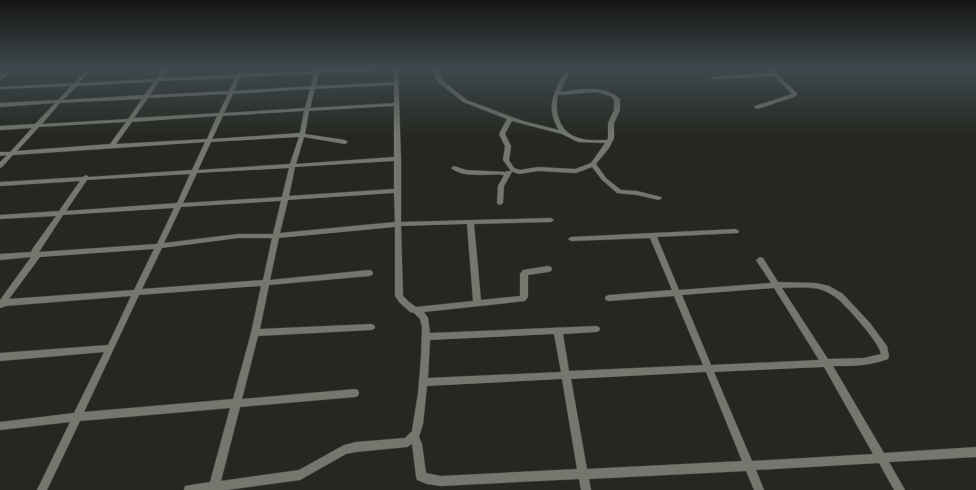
<svg xmlns="http://www.w3.org/2000/svg" width="976" height="490" font-family="Cabin,sans-serif">
<rect width="100%" height="100%" fill="#242820"/>
<g fill="none" stroke-linecap="round" stroke-linejoin="round">
<defs>
<g id="street">
<path d="M11,68H15L0,80V77Z"/>
<path d="M88,68H92L79,83L156,79L164,68H168L161,78L237,75L240,68H244L241,74L315,71L316,68H320V70L398,68L401,159V222L551,218L554,220L551,222L474,224L481,300L520,296V274L523,270L548,266L551,267L552,269L551,271L548,272L528,275V297L525,301L424,312L428,318L430,333L596,326L599,327L600,329L599,331L596,332L563,334L569,371L703,365L674,296L609,301L606,300L605,298L606,296L609,295L672,290L650,238L571,241L568,239L571,237L736,229L739,231L738,233L657,237L679,290L771,283L756,260L760,257L763,258L778,282L816,283L829,286L843,294L870,323L887,346L889,356L888,359C870,366 852,366 833,366L884,453L976,447V457L889,462L905,490H894L879,463L756,470L764,490H754L746,471L589,479L591,490H581L579,479L441,486L427,484L417,480L416,476L412,444L407,447L356,452L346,454L300,480L227,490H184L185,486L210,482L230,408L80,421L47,490H37L70,422L0,430V422L74,413L104,352L0,361V353L108,345L131,296L5,306L4,307L0,308V300L31,257L0,260V254L31,252L33,248L56,216L0,219V215L59,211L80,181L0,186V182L83,177L86,175L89,177L192,170L205,142L13,155L2,167L0,168V162L7,155L0,156V152H10L32,128L0,130V126L35,124L55,103L0,107V103L58,100L71,86L0,89V87L74,83ZM394,70V82L316,86L319,73ZM314,74L311,86L234,91L240,77ZM235,78L229,91L150,95L159,81ZM154,82L144,95L63,100L77,86ZM394,85V103L310,108L315,89ZM310,89L305,108L224,113L233,94ZM228,94L219,113L134,118L148,98ZM142,99L128,119L42,124L60,103ZM394,106V157L296,164L304,137L345,144L348,142L345,140L305,134L309,111ZM304,111L300,133L212,139L223,116ZM217,116L207,139L116,144L132,122ZM126,122L110,144L17,151L39,127ZM299,137L290,164L198,170L211,142ZM394,161V189L289,196L295,167ZM289,168L282,197L183,203L197,173ZM190,174L177,203L66,211L87,180ZM394,193L395,222L280,233L288,200ZM281,201L273,234H238L164,243L181,207ZM174,208L157,244L39,252L63,215ZM467,224L473,301L416,307L408,301L403,296L401,226ZM395,227V296L399,302L410,312L414,313L420,319L422,327L421,357L418,393L413,424L412,431L405,438L356,442L344,445L299,470L221,481L240,407L355,397L358,396L359,393L358,390L355,389L242,399L258,336L371,330L374,329L375,327L374,325L371,324L260,329L269,285L369,276L372,275L373,273L372,271L369,270L270,280L279,238ZM238,238H272L263,280L142,289L162,248ZM154,249L134,290L9,299L40,257ZM261,286L251,333L233,399L84,412L139,295ZM774,288L819,360L711,365L682,295ZM782,288C794,288 814,286 825,291C829,293 834,296 838,299C848,308 879,342 881,354L864,358L828,359ZM554,334L561,372L428,378L430,340ZM824,367L873,454L752,461L714,372ZM706,372L742,461L587,469L571,379ZM562,379L577,469L441,476L426,473L422,444L419,437L423,424L427,386Z"/>
<path d="M431,68H435L442,80L467,100L523,121L559,130C544,106 555,90 567,68H571L560,92C579,90 604,84 620,99V110L614,123V138L609,148L596,164L606,178L621,190L637,191L661,197L662,198L659,200L637,195L617,193L602,180L592,167L576,173L538,171L519,174L511,171L512,172L504,186L503,203L500,205L498,204L497,203L498,186L504,175C487,173 465,179 451,168L454,166L466,170L506,172L507,171H511L503,160L505,146L499,134L507,119L463,102L438,82ZM597,92L610,96L614,100V110L608,123V138L607,140C598,140 587,141 579,138C560,133 554,113 558,95ZM512,121L562,134L578,142L605,143L591,163L575,169L538,167L520,170L514,168L509,160L511,146L505,134Z"/>
<path d="M767,68H771L797,93V95L794,97L757,109L754,107L755,106L792,94L774,76L713,79L711,78L713,77L771,73Z"/>
</g>
</defs>
<use href="#street" stroke="#42453e" stroke-width="1"/>
<use href="#street" fill="#73776d" fill-rule="evenodd"/>
</g>
<linearGradient id="sky" x2="0" y2="1"><stop stop-color="#141612"/><stop offset="0.5" stop-color="#3f484e"/><stop offset="1" stop-color="#3f484e" stop-opacity="0"/></linearGradient>
<rect width="976" height="136" fill="url(#sky)"/>
</svg>
